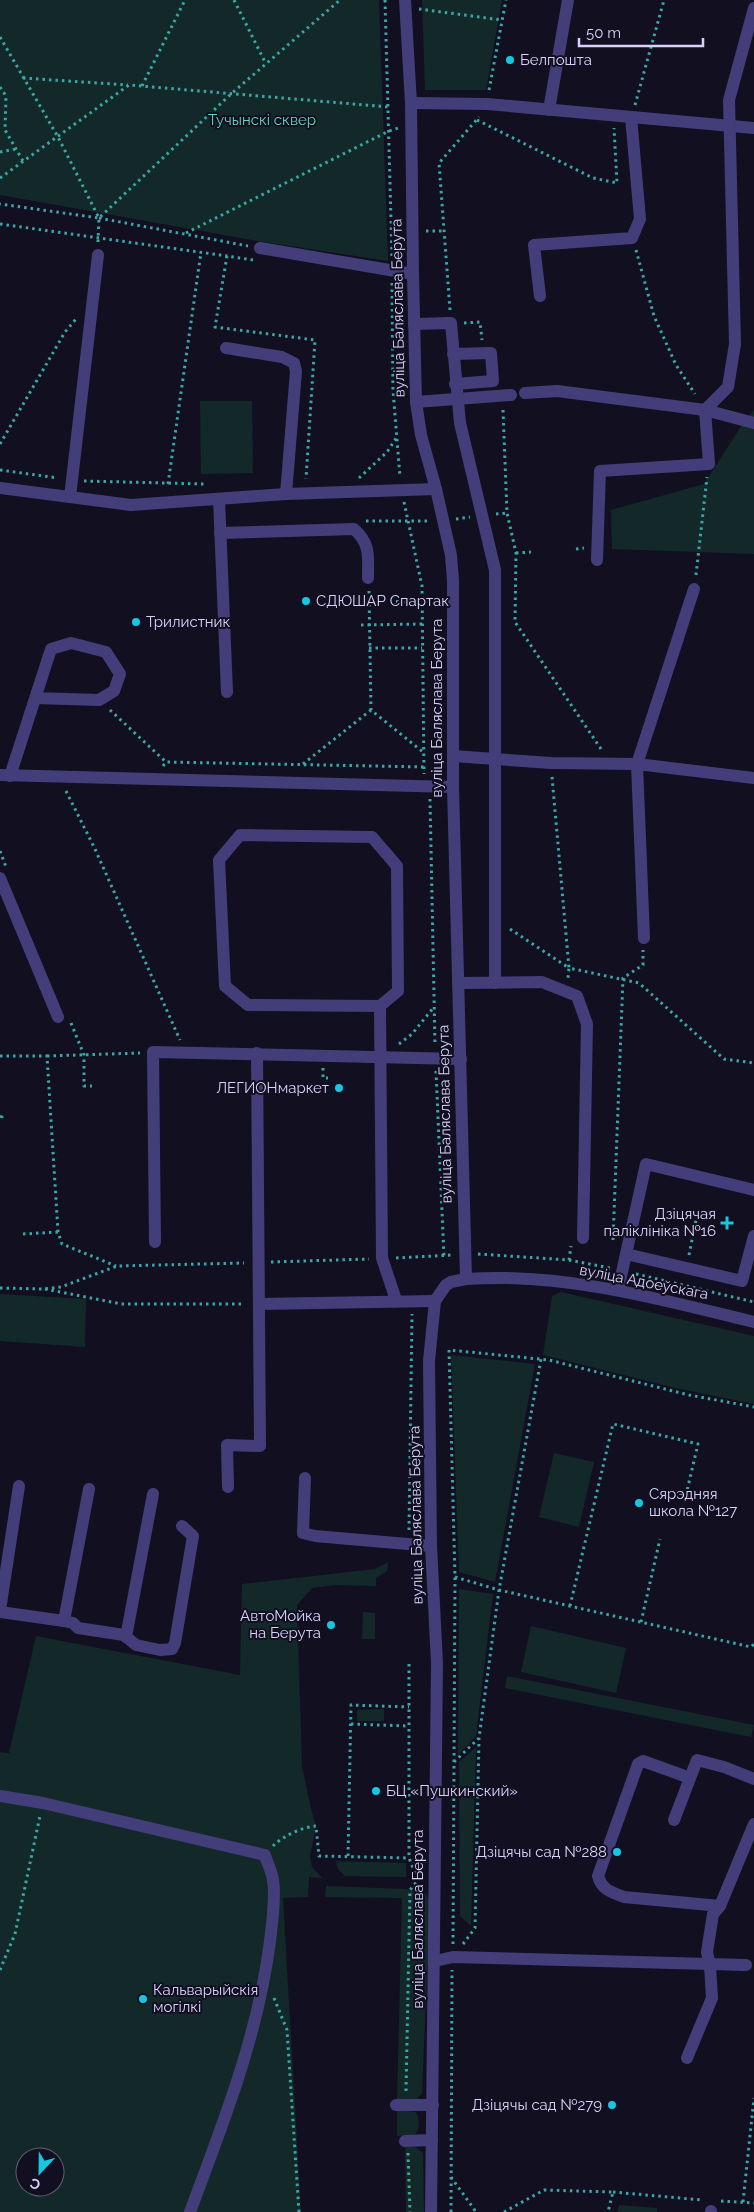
<svg xmlns="http://www.w3.org/2000/svg" width="754" height="2212" font-family="Raleway,sans-serif">
<rect width="100%" height="100%" fill="#120f20"/>
<g fill="#132929" fill-rule="evenodd">
<path d="M0,0H379L388,261L258,241L0,195Z"/>
<path d="M422,0H502L486,90H425Z"/>
<path d="M200,401H252L253,473L201,474Z"/>
<path d="M754,410V554L612,549L611,510L704,484L740,428Z"/>
<path d="M561,1292L754,1336V1404L675,1388L543,1355L552,1296Z"/>
<path d="M0,1294L86,1299L85,1347L0,1341Z"/>
<path d="M451,1355L535,1364L495,1582L459,1572Z"/>
<path d="M554,1453L594,1462L579,1527L539,1517Z"/>
<path d="M388,1562L387,1571L376,1578V1586L335,1585L312,1588L297,1605L302,1766L311,1809L316,1826L310,1856L312,1867L322,1878L309,1877L308,1897L283,1898L301,2212H0V1752L9,1753L36,1636L240,1675L242,1584L375,1569ZM25,2157H55V2187H25Z"/>
<path d="M459,1589L493,1594L476,1736L458,1755Z"/>
<path d="M363,1612L375,1613V1639H362Z"/>
<path d="M531,1626L626,1648L616,1693L521,1672Z"/>
<path d="M507,1676L754,1725L751,1737L505,1688Z"/>
<path d="M384,1709V1721H357V1710Z"/>
<path d="M476,1747L471,1926L460,1916L459,1762Z"/>
<path d="M336,1861L406,1863V1877L345,1876L338,1869Z"/>
<path d="M326,1886L405,1889L425,1893L430,1901L422,2093L417,2099L397,2100L402,1898L325,1897Z"/>
<path d="M397,2110L415,2112L418,2115L419,2127L415,2135L397,2136Z"/>
<path d="M405,2147H415L423,2153L424,2212H406Z"/>
<path d="M619,2205L657,2208V2212H618Z"/>
</g>
<g fill="none" stroke-linecap="round" stroke-linejoin="round">
<g stroke="#39a7a5" stroke-width="3" stroke-dasharray="2.5 4" stroke-linecap="butt">
<path d="M234,0L266,64"/>
<path d="M385,0L392,257"/>
<path d="M419,9L502,20"/>
<path d="M0,37L58,137L99,218L0,204"/>
<path d="M23,78L128,85"/>
<path d="M142,86L185,0"/>
<path d="M0,87L6,96L5,130L23,161"/>
<path d="M489,90L506,0"/>
<path d="M635,105L664,0"/>
<path d="M477,120L593,178L617,183L614,128"/>
<path d="M0,152L16,149"/>
<path d="M0,178L129,85L389,107"/>
<path d="M99,218L248,246"/>
<path d="M0,224L227,256"/>
<path d="M426,231H443"/>
<path d="M186,233L389,131L398,128"/>
<path d="M98,242L99,218L231,94L340,0"/>
<path d="M636,250L654,316L676,365L695,394"/>
<path d="M253,260L227,256L215,327L315,340L306,479"/>
<path d="M392,283L393,390L400,477"/>
<path d="M450,310L439,163L479,117"/>
<path d="M464,323L480,322L482,340"/>
<path d="M503,410L507,513L516,553L515,622L601,749"/>
<path d="M0,444L65,332L76,319"/>
<path d="M0,470L58,478"/>
<path d="M359,478L387,452L397,437"/>
<path d="M84,481L205,484"/>
<path d="M168,484L201,252"/>
<path d="M404,502L422,586L424,774"/>
<path d="M496,514L507,513"/>
<path d="M456,519L470,517"/>
<path d="M366,521H430"/>
<path d="M576,549L584,548"/>
<path d="M516,553L531,552"/>
<path d="M696,575L707,477"/>
<path d="M369,591L371,710L423,752"/>
<path d="M370,601L422,602"/>
<path d="M361,625L422,624"/>
<path d="M369,648H422"/>
<path d="M110,710L166,762"/>
<path d="M303,764L371,710"/>
<path d="M163,766L166,762L424,767"/>
<path d="M552,777L569,968L639,983L724,1059L754,1063"/>
<path d="M66,791L95,849L180,1040"/>
<path d="M430,799L435,1045"/>
<path d="M0,851L6,867"/>
<path d="M510,929L569,968L568,978"/>
<path d="M71,1023L84,1055V1086H92"/>
<path d="M399,1044L412,1034L434,1007"/>
<path d="M0,1056H47L58,1232L62,1244L116,1266"/>
<path d="M47,1056L140,1053"/>
<path d="M323,1068V1078H328"/>
<path d="M436,1071L444,1257"/>
<path d="M0,1116L2,1117L0,1118"/>
<path d="M23,1234L58,1232"/>
<path d="M613,1240L623,978L643,965V950"/>
<path d="M478,1254L569,1260L571,1246"/>
<path d="M689,1255L696,1220"/>
<path d="M396,1258L452,1255"/>
<path d="M569,1260L610,1268"/>
<path d="M271,1262L369,1259"/>
<path d="M636,1274L754,1302"/>
<path d="M0,1288L42,1289L61,1287L117,1266L244,1263"/>
<path d="M45,1289L121,1304H245"/>
<path d="M409,1530L412,1314"/>
<path d="M455,1577L499,1590L751,1647L754,1644"/>
<path d="M570,1606L613,1424L698,1444L682,1512"/>
<path d="M641,1622L660,1539"/>
<path d="M351,1724L409,1726"/>
<path d="M454,1762L479,1738L499,1590L541,1359"/>
<path d="M273,1846C283,1836 302,1827 316,1826L319,1856L409,1858"/>
<path d="M348,1856L351,1705L409,1707"/>
<path d="M453,1944L455,1577L449,1350L549,1360L689,1395L754,1407"/>
<path d="M463,1944L475,1928L479,1739"/>
<path d="M0,1970L15,1934L40,1816"/>
<path d="M274,1998L287,2030L299,2212"/>
<path d="M406,2091L410,1890L418,1880L409,1858V1662"/>
<path d="M408,2153L410,2212"/>
<path d="M451,2177L476,2212"/>
<path d="M613,2192L702,2200"/>
<path d="M721,2201L754,2203"/>
<path d="M743,2202L754,2098"/>
<path d="M451,2212L452,1970"/>
<path d="M504,2212L544,2190L613,2192L608,2212"/>
</g>
<g stroke="#433e7a" stroke-width="12">
<path d="M405,0L411,103L413,274L416,402L421,435L436,489L451,555L453,581V787L466,1279L451,1282L446,1285L435,1301L429,1361L431,1546L437,1663L431,2212"/>
<path d="M411,103L487,104L754,128"/>
<path d="M549,110L568,0"/>
<path d="M260,248L413,274"/>
<path d="M540,296L534,245L632,238L640,219L631,117"/>
<path d="M414,324L451,323L460,423L495,570V983"/>
<path d="M226,348L282,357L294,363L296,371L286,494"/>
<path d="M453,354L491,353L493,381L455,384"/>
<path d="M525,393L557,391L705,410L754,423"/>
<path d="M416,402L511,395"/>
<path d="M0,488L131,505L286,494L436,489"/>
<path d="M70,497L98,255"/>
<path d="M219,499L227,692"/>
<path d="M220,533L354,529C371,544 368,557 368,578"/>
<path d="M597,560L600,471L709,464L705,410L728,387L735,344L729,100L754,8"/>
<path d="M453,756L551,763L637,764L754,778"/>
<path d="M0,775L453,787"/>
<path d="M10,776L51,649L71,643L106,652L120,674L114,691L99,700L35,698"/>
<path d="M0,878L58,1017"/>
<path d="M644,938L637,764L694,589"/>
<path d="M458,983L542,982L577,996L587,1024L583,1238"/>
<path d="M380,1006L248,1005L225,986L219,860L240,835L372,837L397,866L398,991L380,1006L382,1258L396,1300"/>
<path d="M754,1190L646,1164L626,1254L742,1281L754,1236"/>
<path d="M155,1242L153,1052L461,1059"/>
<path d="M466,1279C563,1272 660,1299 754,1322"/>
<path d="M618,1290L626,1254"/>
<path d="M259,1304L435,1301"/>
<path d="M305,1478L303,1533L315,1536L431,1546"/>
<path d="M228,1487L227,1445L260,1446L257,1053"/>
<path d="M0,1610L19,1486"/>
<path d="M0,1612L64,1621L73,1623L78,1628L124,1635L136,1645L160,1650L172,1649L175,1643L193,1536L182,1526"/>
<path d="M64,1621L89,1489"/>
<path d="M126,1637L153,1494"/>
<path d="M690,1778L643,1761L638,1764L598,1876C602,1890 611,1892 624,1897L720,1906"/>
<path d="M0,1796L43,1803L265,1855C267,1863 272,1872 273,1880C276,1897 272,1924 270,1941C258,2036 223,2123 190,2212"/>
<path d="M674,1820L697,1760L724,1767L754,1779"/>
<path d="M435,1961L453,1957L746,1965"/>
<path d="M687,2058L712,1998L710,1966L707,1952L713,1914L720,1906L754,1824"/>
<path d="M396,2105H433"/>
<path d="M405,2141L432,2140"/>
<path d="M711,2212V2211"/>
</g>
</g>
<g fill="#16c7e3" stroke="#120f20" stroke-width="2">
<circle cx="510" cy="60" r="5"/>
<circle cx="306" cy="601" r="5"/>
<circle cx="136" cy="622" r="5"/>
<circle cx="339" cy="1088" r="5"/>
<path d="M724.5 1215.5h5v5h5v5h-5v5h-5v-5h-5v-5h5z"/>
<circle cx="639" cy="1503" r="5"/>
<circle cx="331" cy="1625" r="5"/>
<circle cx="376" cy="1791" r="5"/>
<circle cx="617" cy="1852" r="5"/>
<circle cx="143" cy="1999" r="5"/>
<circle cx="612" cy="2105" r="5"/>
</g>
<g text-anchor="middle" dominant-baseline="central" stroke-width="4" stroke-linejoin="round" paint-order="stroke">
<g font-size="15" fill="#d8d2fb" stroke="#120f20" text-anchor="start">
<text x="520" y="60">Белпошта</text>
<text x="316" y="601">СДЮШАР Спартак</text>
<text x="146" y="622">Трилистник</text>
<text x="329" y="1088" text-anchor="end">ЛЕГИОНмаркет</text>
<text x="716" y="1214" text-anchor="end">Дзіцячая<tspan x="716" dy="17">паліклініка №16</tspan></text>
<text x="649" y="1494">Сярэдняя<tspan x="649" dy="17">школа №127</tspan></text>
<text x="321" y="1616" text-anchor="end">АвтоМойка<tspan x="321" dy="17">на Берута</tspan></text>
<text x="386" y="1791">БЦ «Пушкинский»</text>
<text x="607" y="1852" text-anchor="end">Дзіцячы сад №288</text>
<text x="153" y="1990">Кальварыйскія<tspan x="153" dy="17">могілкі</tspan></text>
<text x="602" y="2105" text-anchor="end">Дзіцячы сад №279</text>
</g>
<g font-size="15" fill="#65d3bc" stroke="#120f20">
<text x="262" y="120">Тучынскі сквер</text>
</g>
<g font-size="15" fill="#d8d2fb" stroke="#120f20">
<text transform="translate(398 308) rotate(-91)">вуліца Баляслава Берута</text>
<text transform="translate(437 708) rotate(-90)">вуліца Баляслава Берута</text>
<text transform="translate(445 1114) rotate(-91)">вуліца Баляслава Берута</text>
<text transform="translate(644 1282) rotate(11)">вуліца Адоеўскага</text>
<text transform="translate(416 1515) rotate(-91)">вуліца Баляслава Берута</text>
<text transform="translate(418 1919) rotate(-90)">вуліца Баляслава Берута</text>
</g>
</g>
<g transform="translate(40 2172) rotate(202)"><circle r="24" fill="#120f20" stroke="#615d78"/>
<path d="M0-4L9 19L0 12L-9 19Z" fill="#16c7e3"/>
<text y="-8" font-size="14" font-weight="bold" text-anchor="middle" fill="#d8d2fb">С</text>
</g>
<path d="M579 38v8h124v-8" fill="none" stroke="#d8d2fb" stroke-width="2.5"/>
<text x="586" y="38" font-size="15" fill="#d8d2fb" stroke="#120f20" stroke-width="4" paint-order="stroke">50 m</text>
</svg>
